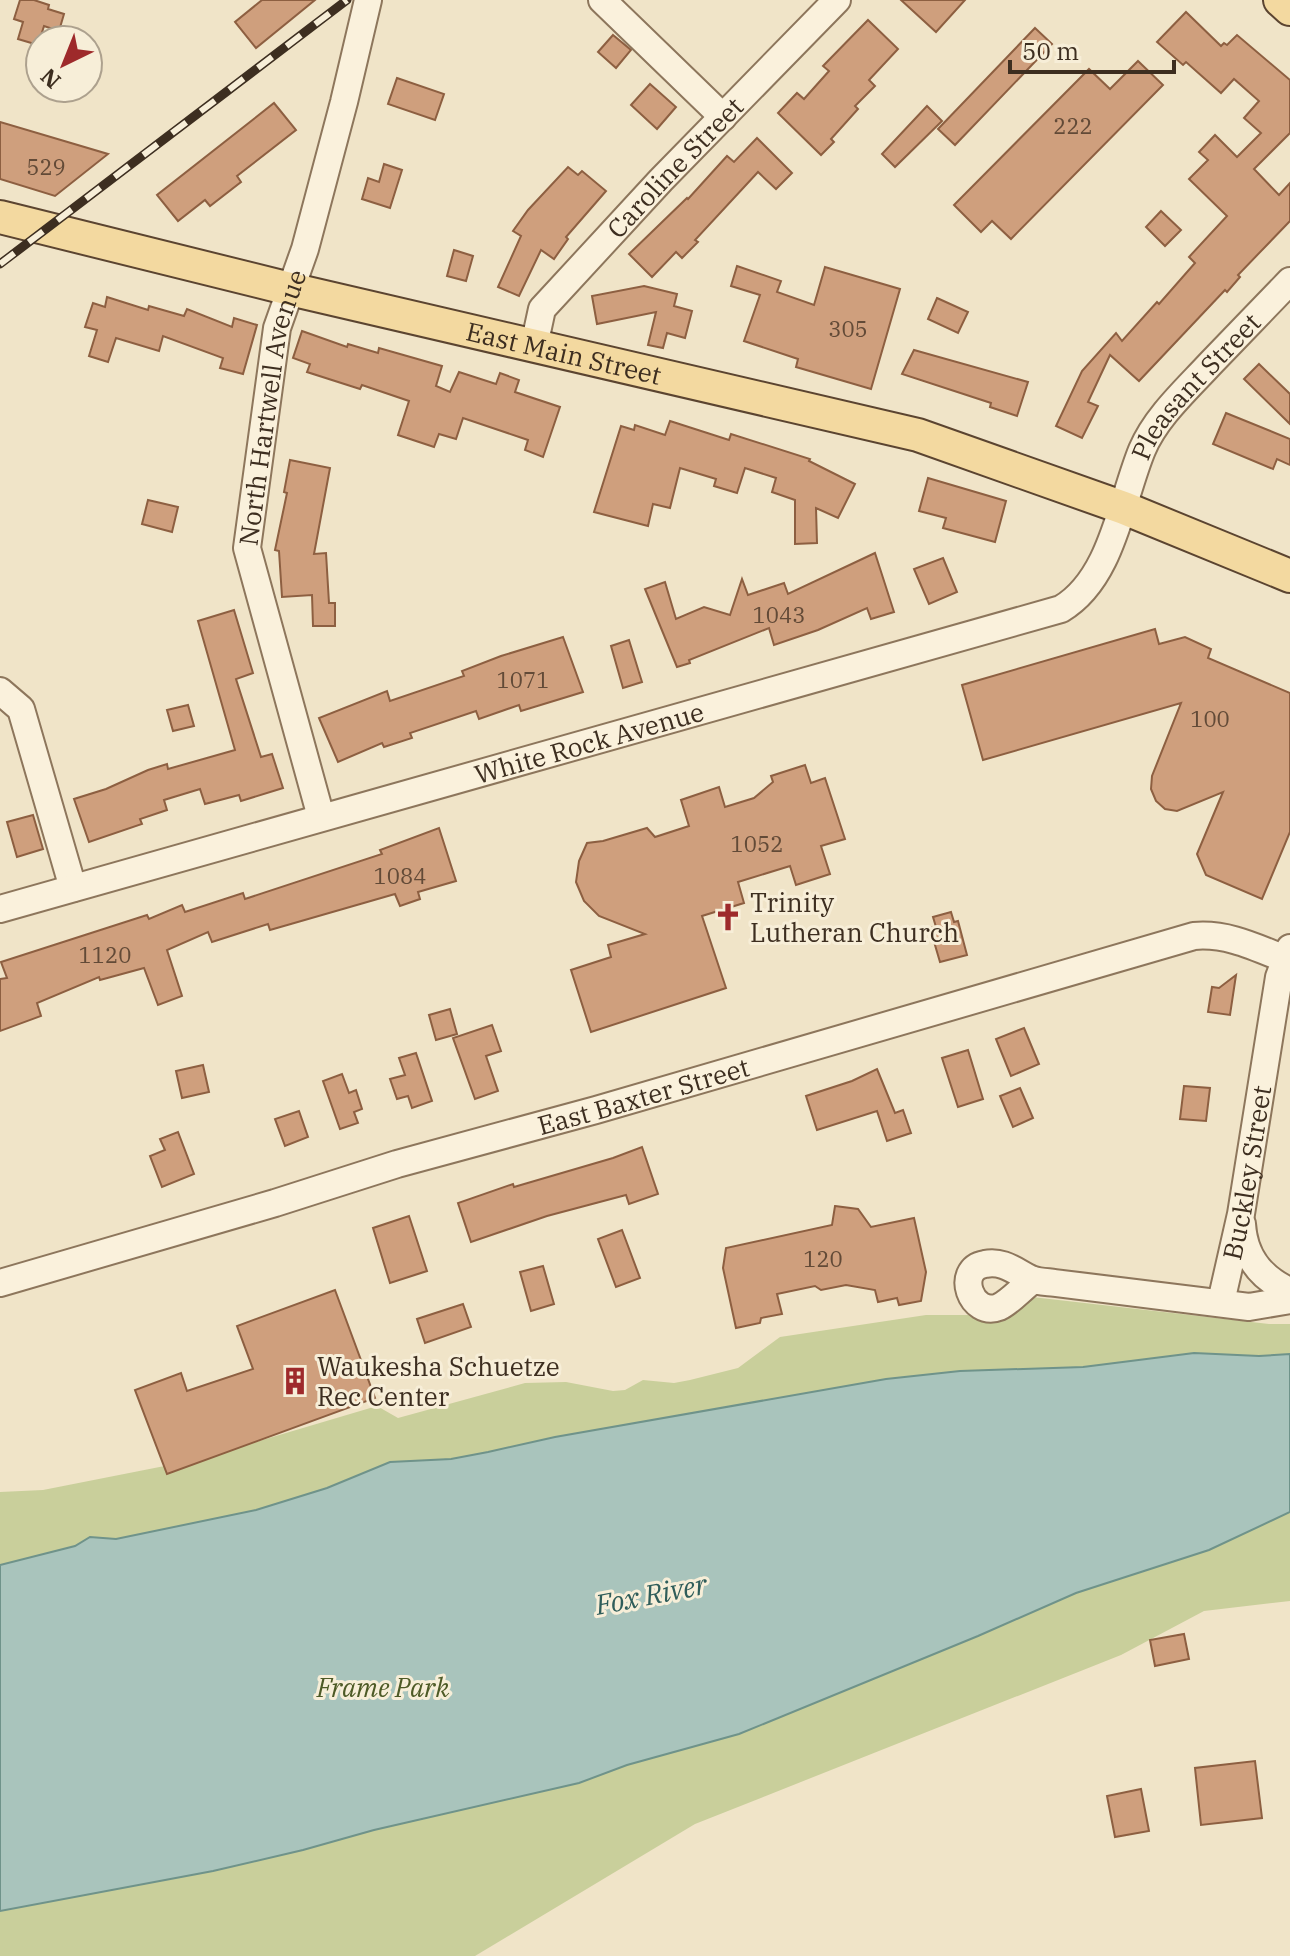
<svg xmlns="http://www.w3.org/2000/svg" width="1290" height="1956" font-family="'IBM Plex Serif',serif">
<rect width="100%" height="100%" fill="#f0e4c8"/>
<path fill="#c9cf9b" d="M1032,1297L1269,1324H1290V1601L1204,1611L1121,1655L695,1824L475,1956H0V1492L43,1490L195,1460L377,1406L398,1418L525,1383L566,1382L613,1391L625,1390L643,1380L674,1383L690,1380L738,1368L780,1337L926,1315H970L987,1320Z"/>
<path fill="#a9c4bc" stroke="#6f938a" stroke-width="2" d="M1194,1353L1259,1356L1290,1354V1512L1209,1550L1076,1593L978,1636L739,1734L627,1765L579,1783L374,1830L303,1850L213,1871L0,1911V1565L75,1546L90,1537L116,1539L256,1510L327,1488L390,1462L451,1459L488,1452L555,1437L886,1379L960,1371L1083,1367Z"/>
<g fill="#cf9f7d" stroke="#8d5f41" stroke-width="2">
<path d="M20,0H34L49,5L48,9L64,14L59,31L44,26L38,45L18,39L23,22L14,19Z"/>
<path d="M262,0H315L256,48L235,22Z"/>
<path d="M901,0H965L936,32Z"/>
<path d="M1186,12L1221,46L1224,43L1227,45L1237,35L1290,80V133L1254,169L1279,195L1290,183V221L1238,275L1240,277L1227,292L1225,290L1139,381L1110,355L1088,402L1098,406L1082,438L1056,426L1082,371L1116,333L1122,341L1157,302L1159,304L1195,263L1189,257L1227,216L1189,179L1208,160L1199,152L1215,135L1237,157L1261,133L1244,118L1259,101L1234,79L1221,93L1186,62L1183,65L1157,42Z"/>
<path d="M868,20L898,49L869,80L875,86L855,106L858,109L831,139L834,142L821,155L778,113L797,93L804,99L829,71L823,66Z"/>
<path d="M1035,28L1052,44L955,145L938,129Z"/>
<path d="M613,35L631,50L616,68L598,52Z"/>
<path d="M1138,61L1163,85L1011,239L992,221L981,232L954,205L1089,69L1110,89Z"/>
<path d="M397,78L444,94L435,120L388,104Z"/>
<path d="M650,84L676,107L657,129L631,105Z"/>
<path d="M274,103L296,130L237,176L241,182L210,206L205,200L178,221L157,195Z"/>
<path d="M927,106L942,121L895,167L882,154Z"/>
<path d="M0,122L108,154L55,196L0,179Z"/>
<path d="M757,138L792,173L776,189L758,172L695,240L698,242L682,258L676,252L652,277L629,254L687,198L688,199L727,156L734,162Z"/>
<path d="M384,164L402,170L390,208L362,199L368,178L379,182Z"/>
<path d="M568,167L578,175L582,171L606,191L566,237L568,239L554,259L541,250L519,296L498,287L521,236L513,231L528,210Z"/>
<path d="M1161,211L1181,230L1165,246L1146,227Z"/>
<path d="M454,250L473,256L466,281L447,276Z"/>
<path d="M737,266L781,281L777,292L814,305L825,267L900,289L871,389L796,367L798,359L744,341L760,295L731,286Z"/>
<path d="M644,286L677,294L674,306L692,311L685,338L667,333L663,348L648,345L656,312L597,324L592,296Z"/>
<path d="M107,297L148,310L149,306L184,316L187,309L232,327L234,318L257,325L243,374L220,368L223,358L163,336L159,351L116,338L108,362L89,356L97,330L85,327L93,303L105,307Z"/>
<path d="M937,298L968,312L958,333L928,319Z"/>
<path d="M302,331L347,347L348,344L378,353L379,348L442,366L436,386L450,392L459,372L496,384L500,373L519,380L515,392L560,407L543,457L525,450L528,440L463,418L456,439L439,434L434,447L398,435L409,401L362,385L360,389L307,372L310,364L293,358Z"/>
<path d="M914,350L1028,382L1017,416L990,407L991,403L902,374Z"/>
<path d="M1259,364L1290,394V424L1244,379Z"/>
<path d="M1226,413L1290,439V465L1277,459L1273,469L1213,444Z"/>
<path d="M670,421L729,440L731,434L810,459L809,461L855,484L838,518L816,508L817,543L795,544V500L772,492L776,478L745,468L737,493L714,486L716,479L680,468L670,508L653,504L648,526L594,512L621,426L634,430L635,425L665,435Z"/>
<path d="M290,460L330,468L314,554L326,553L329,603H335V626H313L312,595L282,597L279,551L275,550L287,493L284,492Z"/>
<path d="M928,478L1006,501L995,542L943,528L946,518L919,511Z"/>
<path d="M148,500L178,507L172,532L142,524Z"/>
<path d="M875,553L894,612L871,619L867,608L818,630L774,645L769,628L689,660L690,663L677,667L645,589L665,582L676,619L704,607L730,615L742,579L748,595L784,583L788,594Z"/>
<path d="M943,558L957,592L929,604L914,569Z"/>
<path d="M234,610L253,673L236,679L261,757L272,754L283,788L241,801L239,795L205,804L200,789L164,800L167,810L140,819L142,824L89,842L74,799L106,789L148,770L167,764L168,769L235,750L198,621Z"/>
<path d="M1155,629L1159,644L1185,637L1211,649L1208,658L1290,693V832L1262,899L1206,875L1197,854L1223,792L1177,811L1165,809L1156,801L1151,789L1152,776L1181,703L983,760L962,685Z"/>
<path d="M563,637L583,692L521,711L519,705L479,719L476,711L410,733L412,738L384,747L382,743L338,762L319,718L387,691L390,701L464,676L462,671L501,656Z"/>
<path d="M629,640L642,682L623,688L611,646Z"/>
<path d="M188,705L194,726L173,731L167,710Z"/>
<path d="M805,765L811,783L825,778L845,839L821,846L830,874L796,885L790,866L738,882L744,903L702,916L726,988L591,1032L571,970L611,957L608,945L645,934L599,916L584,901L576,882L579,861L587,843L603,841L647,828L655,837L689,826L681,800L719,787L725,807L754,798L773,782L771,776Z"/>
<path d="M33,815L43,849L17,857L7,822Z"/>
<path d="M439,828L456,881L418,892L420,899L400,906L395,894L270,930L268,924L212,942L208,932L167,950L182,996L158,1005L144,968L100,980L99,977L37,1003L41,1016L0,1031V979L7,978L1,962L147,915L149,919L182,905L185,912L243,893L245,899L382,854L380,850Z"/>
<path d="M951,912L954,922L958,921L967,955L940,962L930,928L936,927L933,917Z"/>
<path d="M1236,975L1230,1015L1208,1012L1212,987L1219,988Z"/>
<path d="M450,1009L457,1034L436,1040L429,1015Z"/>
<path d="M492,1025L501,1051L486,1056L498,1091L475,1099L453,1038Z"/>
<path d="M1024,1028L1039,1064L1011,1076L996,1039Z"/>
<path d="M968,1050L983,1099L958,1107L942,1058Z"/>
<path d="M416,1053L432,1101L412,1108L408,1096L397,1099L390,1079L405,1075L399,1058Z"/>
<path d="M203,1065L209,1092L182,1098L176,1071Z"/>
<path d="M877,1069L895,1113L903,1110L911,1133L887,1141L877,1111L817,1130L806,1096L852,1081Z"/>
<path d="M342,1074L349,1093L356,1090L362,1109L354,1112L358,1123L340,1129L323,1081Z"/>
<path d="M1184,1086L1210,1088L1206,1121L1180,1119Z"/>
<path d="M1020,1088L1033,1118L1013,1127L1000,1096Z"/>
<path d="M299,1111L308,1137L285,1146L275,1119Z"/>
<path d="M178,1132L194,1174L162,1187L150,1156L165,1150L160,1139Z"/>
<path d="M642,1147L658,1194L629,1204L626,1195L547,1216L471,1242L458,1203L513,1184L514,1187L613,1158Z"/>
<path d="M835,1206L858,1209L871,1227L914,1218L926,1272L921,1301L899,1305L897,1298L878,1302L875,1290L846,1285L821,1290L815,1286L777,1294L782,1314L761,1318L760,1323L736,1328L723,1268L726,1248L832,1225Z"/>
<path d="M409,1216L427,1271L390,1283L373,1228Z"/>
<path d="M622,1230L640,1278L616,1287L598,1239Z"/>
<path d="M543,1266L554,1304L531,1311L520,1272Z"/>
<path d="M335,1290L375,1398L167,1474L135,1390L181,1373L187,1391L253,1369L237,1326Z"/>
<path d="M463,1304L471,1327L425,1343L417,1319Z"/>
<path d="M1184,1634L1189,1659L1155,1666L1150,1640Z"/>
<path d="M1255,1761L1262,1818L1201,1825L1195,1768Z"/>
<path d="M1141,1789L1149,1831L1115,1837L1107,1796Z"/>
</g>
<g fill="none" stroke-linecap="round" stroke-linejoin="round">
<defs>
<g id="minor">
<path d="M602,0L723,117"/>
<path id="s1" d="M534,346L542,309L661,180L837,0"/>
<path d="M0,691L21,709L73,888"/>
<path id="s2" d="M321,817L247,548L277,328L305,249L344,102L368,0"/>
<path id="s3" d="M0,909L1061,609C1112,579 1121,501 1142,450C1156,417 1186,390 1210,364C1237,336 1263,309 1290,281"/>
<path d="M1242,1224C1244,1256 1260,1278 1290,1291"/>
<path d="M1033,1280C1022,1288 1010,1302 999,1307C971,1318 954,1269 985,1264C1003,1260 1016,1272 1031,1279C1038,1282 1048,1282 1055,1283L1249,1307L1290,1300"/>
<path id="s4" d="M0,1283L275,1203L397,1164L596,1110L1194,936C1227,933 1255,947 1285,959"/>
<path id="s5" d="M1221,1302L1241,1214L1279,977L1290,948"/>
</g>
<g id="major">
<path d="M1280,0L1290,9"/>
<path id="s6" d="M0,217L290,289L918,435L1124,508L1290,576"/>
</g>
</defs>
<use href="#minor" stroke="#8d765c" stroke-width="30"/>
<use href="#major" stroke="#5b4430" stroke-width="36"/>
<use href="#minor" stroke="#faf1dc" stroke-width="26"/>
<use href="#major" stroke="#f3d9a0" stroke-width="32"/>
<defs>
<path id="rail" d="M0,264L347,0"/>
</defs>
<use href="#rail" stroke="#3d2e20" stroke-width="9"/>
<use href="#rail" stroke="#f7eed8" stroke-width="6" stroke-dasharray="18" stroke-linecap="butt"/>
</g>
<defs>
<symbol id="church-bare" viewBox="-9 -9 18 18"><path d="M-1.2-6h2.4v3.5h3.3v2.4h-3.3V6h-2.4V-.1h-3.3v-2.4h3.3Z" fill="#9e2a2b" stroke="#f7eed8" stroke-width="2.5" paint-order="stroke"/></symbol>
<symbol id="building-bare" viewBox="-9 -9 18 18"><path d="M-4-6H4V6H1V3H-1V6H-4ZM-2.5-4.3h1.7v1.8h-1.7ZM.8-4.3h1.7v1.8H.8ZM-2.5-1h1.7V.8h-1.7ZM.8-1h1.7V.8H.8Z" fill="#9e2a2b" stroke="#f7eed8" stroke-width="2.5" paint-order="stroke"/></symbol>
</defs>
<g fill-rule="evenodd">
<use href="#church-bare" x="708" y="897" width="40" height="40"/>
<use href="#building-bare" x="275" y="1361" width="40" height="40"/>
</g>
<g text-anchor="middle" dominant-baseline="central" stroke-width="6" stroke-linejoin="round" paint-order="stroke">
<g font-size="22" fill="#624a37">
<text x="1073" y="125">222</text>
<text x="46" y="166">529</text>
<text x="848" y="328">305</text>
<text x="779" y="614">1043</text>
<text x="523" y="679">1071</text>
<text x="1210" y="718">100</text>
<text x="757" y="843">1052</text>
<text x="400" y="875">1084</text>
<text x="105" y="954">1120</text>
<text x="823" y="1258">120</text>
</g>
<g font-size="26" fill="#3d2e20" stroke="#f7eed8">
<text stroke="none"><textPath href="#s1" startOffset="232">Caroline Street</textPath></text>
<text stroke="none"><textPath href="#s6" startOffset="580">East Main Street</textPath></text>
<text stroke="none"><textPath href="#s3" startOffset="1368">Pleasant Street</textPath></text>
<text stroke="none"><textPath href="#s2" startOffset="422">North Hartwell Avenue</textPath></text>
<text stroke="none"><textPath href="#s3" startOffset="612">White Rock Avenue</textPath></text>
<text stroke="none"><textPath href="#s4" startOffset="670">East Baxter Street</textPath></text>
<text stroke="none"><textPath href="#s5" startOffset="132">Buckley Street</textPath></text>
</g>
<g font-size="26" fill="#3d2e20" stroke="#f7eed8" text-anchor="start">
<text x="750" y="902">Trinity<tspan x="750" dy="30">Lutheran Church</tspan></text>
<text x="317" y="1366">Waukesha Schuetze<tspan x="317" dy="30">Rec Center</tspan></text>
</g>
<g font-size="26" font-style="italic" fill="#4d5a26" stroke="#f7eed8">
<text x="383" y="1687">Frame Park</text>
</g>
<g font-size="28" font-style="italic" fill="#2f5d5a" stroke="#f7eed8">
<text transform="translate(651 1594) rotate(-11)">Fox River</text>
</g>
</g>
<g transform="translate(64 64) rotate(223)"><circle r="38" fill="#f7eed8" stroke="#ada18e" stroke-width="2"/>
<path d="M0-6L14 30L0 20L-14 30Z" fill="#9e2a2b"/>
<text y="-12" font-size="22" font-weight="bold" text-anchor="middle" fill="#3d2e20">N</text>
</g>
<path d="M1010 60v12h164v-12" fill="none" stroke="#3d2e20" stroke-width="4"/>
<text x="1022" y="60" font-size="24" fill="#3d2e20" stroke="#f7eed8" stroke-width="6" paint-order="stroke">50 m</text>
</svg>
